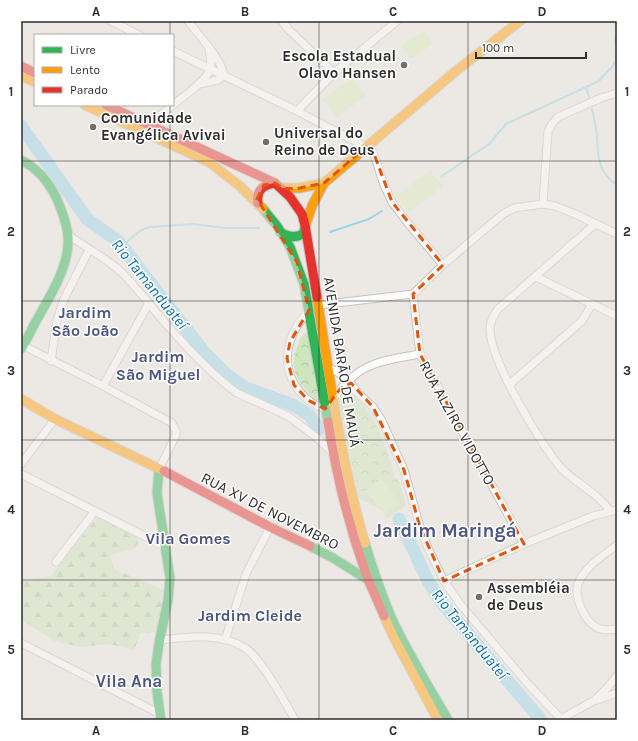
<svg xmlns="http://www.w3.org/2000/svg" width="638" height="741" font-family="Karla,sans-serif">
<defs>
<pattern id="forest-firs" width="22" height="20" patternUnits="userSpaceOnUse"><rect width="22" height="20" fill="#cee6be"/><path d="M5 1l3.5 6h-7zM16 11l3.5 6h-7z" fill="#b1c6a4"/></pattern>
<pattern id="park-crowns" width="20" height="18" patternUnits="userSpaceOnUse"><rect width="20" height="18" fill="#cee6be"/><path d="M2 6a3 3 0 1 1 6 0M12 15a3 3 0 1 1 6 0" fill="none" stroke="#b1c6a4"/></pattern>
</defs>
<rect width="100%" height="100%" fill="#ece8e4"/>
<path fill="url(#forest-firs)" d="M98,516L136,532L139,542L133,549L110,555L114,569L166,591L158,632L141,633L134,650L109,644L80,647L54,641L21,619V581L51,576Z"/>
<g fill="url(#park-crowns)">
<path d="M309,330L319,401C299,388 287,368 298,345C300,338 303,334 309,330Z"/>
<path d="M343,391C372,397 388,453 395,477L399,480L406,505L387,519L382,510L359,498L337,397Z"/>
</g>
<g fill="#d9eabb">
<path d="M424,30L433,44L411,59L401,46Z"/>
<path d="M352,78L366,96L337,117L323,100Z"/>
<path d="M430,171L443,187L408,212L395,196Z"/>
<path d="M381,478L400,502L385,514L366,491Z"/>
</g>
<g fill="none" stroke-linecap="round" stroke-linejoin="round">
<g stroke="#99d6ec" stroke-width="2">
<path d="M617,31L615,40L617,51"/>
<path d="M586,87L589,97"/>
<path d="M592,109C594,118 596,127 597,137C598,157 598,173 617,185"/>
<path d="M442,176L489,144L506,124L599,81L612,67L617,59"/>
<path d="M330,232L369,219L382,211"/>
<path d="M122,246L141,230L150,227L193,224L226,228H259"/>
</g>
<g stroke="#99d6ec" stroke-width="13">
<path d="M21,126L87,219L118,241L205,353L227,375L246,388L293,405L309,415L319,429"/>
<path d="M399,519L428,581L442,603L541,720"/>
</g>
<defs>
<g id="street">
<path d="M111,21L139,35"/>
<path d="M188,21C196,32 225,63 223,75L218,80L199,84"/>
<path d="M282,21L289,30L334,73"/>
<path d="M173,51L297,111L366,147L374,154L384,185L392,202L407,222L443,265"/>
<path d="M173,105C182,97 207,81 210,69C212,64 210,56 209,50"/>
<path d="M297,111L334,73L397,21"/>
<path d="M149,124L173,105"/>
<path d="M543,204L548,131L552,124L558,117L601,98L617,93"/>
<path d="M595,224L498,309C494,315 490,321 490,328C489,358 541,446 562,469C577,484 598,493 610,511"/>
<path d="M68,235C85,247 105,257 121,272C138,288 151,307 167,325C188,349 211,374 237,393L288,416L316,437L332,452"/>
<path d="M536,277L617,316"/>
<path d="M413,294L420,354L524,544"/>
<path d="M319,305L413,294L443,265L478,235L503,214L514,208L543,204L555,206L575,214L617,234"/>
<path d="M309,310C301,320 293,330 290,342C281,371 297,399 325,409L329,406L342,387L345,386L357,392"/>
<path d="M24,346L103,386L172,423L176,431V435L159,469"/>
<path d="M51,361L57,320L64,299L89,250"/>
<path d="M328,368L336,371L349,381L357,392L373,407L382,421L404,470L420,527L428,548L444,581L460,604L528,684L562,720"/>
<path d="M347,383C364,361 394,359 420,354"/>
<path d="M510,384L582,321L592,304"/>
<path d="M103,386L149,303"/>
<path d="M21,464L55,419"/>
<path d="M21,474L164,546"/>
<path d="M617,545C604,555 584,567 578,584C574,597 584,620 596,627C602,631 611,630 617,629"/>
<path d="M56,562L95,511"/>
<path d="M444,581L524,544L593,516L617,510"/>
<path d="M161,640C188,637 220,632 245,648C261,658 285,702 295,720"/>
<path d="M225,640L246,574L270,527"/>
<path d="M21,643L160,714"/>
<path d="M597,700L617,693"/>
<path d="M561,719L595,700L607,688L617,676"/>
</g>
<g id="fast">
<path d="M21,160C37,168 48,181 56,197C62,211 69,228 68,244C67,271 47,301 34,325C30,333 26,341 21,349"/>
<path d="M263,209L277,226L290,247L304,284L328,422"/>
<path d="M280,232C288,237 296,239 304,233L305,227"/>
<path d="M159,469L157,493L170,578L168,600L159,643L156,664L157,692L161,720"/>
<path d="M365,543C373,569 382,596 393,621C409,655 429,687 448,720"/>
<path d="M310,546L333,558L368,580"/>
</g>
<g id="slow">
<path d="M21,76L35,82"/>
<path d="M85,105L209,162L241,187L263,209"/>
<path d="M282,188H299L324,183"/>
<path d="M305,227L312,206L324,183L456,71L520,21"/>
<path d="M317,297C330,380 341,462 365,543"/>
<path d="M21,399L55,419L164,471"/>
<path d="M384,616L393,636L438,720"/>
</g>
<g id="jam">
<path d="M21,66L35,73"/>
<path d="M106,105L275,183L290,197L302,214L305,225L317,297"/>
<path d="M258,203C256,190 263,185 275,183"/>
<path d="M328,422C336,473 348,523 365,571C370,586 378,601 384,616"/>
<path d="M164,471L270,527L310,546"/>
</g>
</defs>
<use href="#street" stroke="#c5c4c5" stroke-width="9"/>
<use href="#fast" stroke="#c5c4c5" stroke-width="11"/>
<use href="#slow" stroke="#c5c4c5" stroke-width="11"/>
<use href="#jam" stroke="#c5c4c5" stroke-width="11"/>
<use href="#street" stroke="#fcfcfb" stroke-width="7"/>
<use href="#fast" stroke="#30b455" stroke-width="9"/>
<use href="#slow" stroke="#ff9f0a" stroke-width="9"/>
<use href="#jam" stroke="#e5322d" stroke-width="9"/>
</g>
<path d="M0 0H638V741H0ZM366,147L374,154L392,202L443,265L413,294L420,354L524,544L444,581L420,527L404,470L373,407L351,383L340,389L325,409L308,400L294,385L287,358L290,342L309,310L297,262L257,199L264,185L275,183L282,188L295,189L324,183Z" fill="#ece8e4" fill-opacity=".55" fill-rule="evenodd"/>
<path fill="none" stroke="#df570e" stroke-width="3" stroke-dasharray="8 5" stroke-linejoin="round" d="M366,147L374,154L392,202L443,265L413,294L420,354L524,544L444,581L420,527L404,470L373,407L351,383L340,389L325,409L308,400L294,385L287,358L290,342L309,310L297,262L257,199L264,185L275,183L282,188L295,189L324,183Z"/>
<path fill="none" stroke="#2e2e2e" stroke-width="1" stroke-opacity="0.55" d="M170,21V35M319,21V720M468,21V720M170,105V720M21,161H617M21,301H617M21,440H617M21,580H617"/>
<g fill="#706f6e" stroke="#fff" stroke-width="1.5">
<circle cx="404" cy="65" r="4"/>
<circle cx="93" cy="127" r="4"/>
<circle cx="266" cy="142" r="4"/>
<circle cx="479" cy="597" r="4"/>
</g>
<g text-anchor="middle" dominant-baseline="central" stroke-width="3" stroke-linejoin="round" paint-order="stroke">
<g font-size="15" font-weight="bold" fill="#2e2e2e" stroke="#fff" text-anchor="start">
<text x="396" y="56" text-anchor="end">Escola Estadual<tspan x="396" dy="17">Olavo Hansen</tspan></text>
<text x="101" y="118">Comunidade<tspan x="101" dy="17">Evangélica Avivai</tspan></text>
<text x="274" y="133">Universal do<tspan x="274" dy="17">Reino de Deus</tspan></text>
<text x="487" y="588">Assembléia<tspan x="487" dy="17">de Deus</tspan></text>
</g>
<g font-size="15" fill="#2e2e2e" stroke="#fff">
<text transform="translate(342 362) rotate(81)">AVENIDA BARÃO DE MAUÁ</text>
<text transform="translate(457 423) rotate(61)">RUA ALZIRO VIDOTTO</text>
<text transform="translate(270 511) rotate(27)">RUA XV DE NOVEMBRO</text>
</g>
<g font-size="16" font-style="italic" fill="#0d6fa3" stroke="#fff">
<text transform="translate(150 284) rotate(51)">Rio Tamanduateí</text>
<text transform="translate(470 634) rotate(51)">Rio Tamanduateí</text>
</g>
<g font-size="16" font-weight="bold" fill="#4d5680" stroke="#fff">
<text x="85" y="312">Jardim<tspan x="85" dy="18">São João</tspan></text>
<text x="158" y="356">Jardim<tspan x="158" dy="18">São Miguel</tspan></text>
<text x="188" y="538">Vila Gomes</text>
<text x="250" y="615">Jardim Cleide</text>
</g>
<g font-size="17" font-weight="bold" fill="#4d5680" stroke="#fff">
<text x="129" y="681">Vila Ana</text>
</g>
<g font-size="19" font-weight="bold" fill="#4d5680" stroke="#fff">
<text x="445" y="531">Jardim Maringá</text>
</g>
</g>
<rect width="638" height="741" fill="none" stroke="#ffffff" stroke-width="44"/>
<rect x="34" y="34" width="140" height="72" fill="#ffffff" stroke="#ababab"/>
<rect x="42" y="47" width="20" height="6" fill="#30b455" stroke="#ababab"/>
<text x="70" y="54" font-size="12" fill="#2e2e2e">Livre</text>
<rect x="42" y="67" width="20" height="6" fill="#ff9f0a" stroke="#ababab"/>
<text x="70" y="74" font-size="12" fill="#2e2e2e">Lento</text>
<rect x="42" y="87" width="20" height="6" fill="#e5322d" stroke="#ababab"/>
<text x="70" y="94" font-size="12" fill="#2e2e2e">Parado</text>
<path d="M476 52v6h110v-6" fill="none" stroke="#2e2e2e" stroke-width="2"/>
<text x="482" y="52" font-size="12" fill="#2e2e2e" stroke="#ffffff" stroke-width="3" paint-order="stroke">100 m</text>
<rect x="22" y="22" width="594" height="697" fill="none" stroke="#2e2e2e" stroke-width="1.5"/>
<g font-size="13" text-anchor="middle" font-weight="bold" fill="#2e2e2e">
<text x="96" y="16">A</text>
<text x="245" y="16">B</text>
<text x="393" y="16">C</text>
<text x="542" y="16">D</text>
<text x="11" y="96">1</text>
<text x="627" y="96">1</text>
<text x="11" y="236">2</text>
<text x="627" y="236">2</text>
<text x="11" y="375">3</text>
<text x="627" y="375">3</text>
<text x="11" y="514">4</text>
<text x="627" y="514">4</text>
<text x="11" y="654">5</text>
<text x="627" y="654">5</text>
<text x="96" y="735">A</text>
<text x="245" y="735">B</text>
<text x="393" y="735">C</text>
<text x="542" y="735">D</text>
</g>
</svg>
